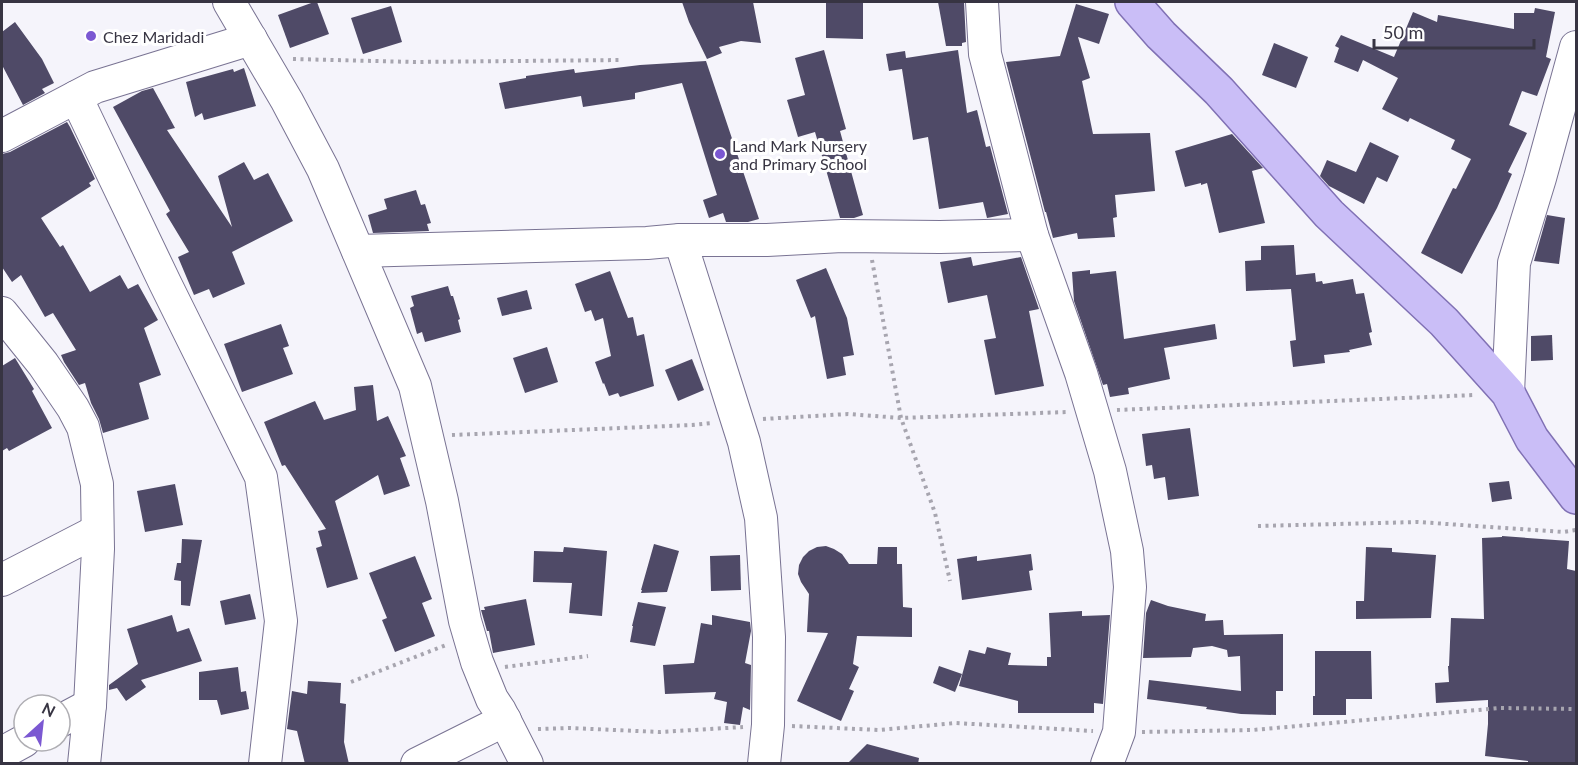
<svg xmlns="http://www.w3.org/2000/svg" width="1578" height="765" font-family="Lato,sans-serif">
<rect width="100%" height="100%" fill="#f5f4fb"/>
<g fill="#4f4a67">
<path d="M314,2H317L329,34L290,48L278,15Z"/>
<path d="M682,2H753L761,43L741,41L719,47L722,53L707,59L689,22Z"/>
<path d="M826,2H863V39L826,38Z"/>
<path d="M938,2H964L966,42L962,43V46H946Z"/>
<path d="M1076,4L1109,14L1099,44L1078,37L1090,78L1082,81L1093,134L1150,133L1155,191L1115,195L1117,217L1113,218L1115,237L1078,239L1077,233L1053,238L1046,212H1045L1006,62L1060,56Z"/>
<path d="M391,6L402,42L363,54L351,18Z"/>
<path d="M1535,8L1555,12L1546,57L1551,59L1537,96L1522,91L1509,125L1527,133L1508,172L1512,174L1497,208L1462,274L1421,253L1453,188L1456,189L1471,159L1451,149L1455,140L1410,118L1408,122L1382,109L1398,78L1363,60L1358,72L1334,62L1339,48L1335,46L1341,35L1394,57L1413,12L1437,22L1438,15L1514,29V13H1534Z"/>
<path d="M15,22L42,59L54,83L42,89L45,93L23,105L2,65V32Z"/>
<path d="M1274,43L1308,57L1296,88L1262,75Z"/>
<path d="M824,50L846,129L840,131L863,215L854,218H840L815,132L798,137L787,100L805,95L795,58Z"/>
<path d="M958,50L967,113L977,110L986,147L990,146L1008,214L987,218L983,202L939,209L928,137L913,140L902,69L889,71L886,54L905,51L906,58Z"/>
<path d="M706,61L759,219L748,222H726L723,213L709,218L703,200L717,195L682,83L635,93V99L583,107L581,96L505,109L499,83L526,78V76L574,69L575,73L640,65Z"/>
<path d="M244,68L256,106L204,120L202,113L195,117L186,82L233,69L234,72Z"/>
<path d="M153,88L175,128L167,130L232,227L218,176L244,162L254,180L268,173L293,221L232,252L245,284L213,298L209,289L194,295L178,257L189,252L166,214L170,211L113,107L142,91Z"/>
<path d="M67,122L70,127L95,179L89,183L91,186L41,218L60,247L63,245L90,292L120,275L128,289L138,284L158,320L144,328L161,375L139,383L149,419L103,433L99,419L91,403L85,383L79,385L64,362L61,355L76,350L53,313L45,317L21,275L12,282L2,267V154L10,152Z"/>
<path d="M1232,134L1263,168L1252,171L1265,223L1219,233L1207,183L1201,185V183L1185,187L1175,151Z"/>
<path d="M1370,142L1399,156L1387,182L1377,177L1364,204L1329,186L1320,176L1327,160L1356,172Z"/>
<path d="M416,190L421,205L425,204L431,223L427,224L429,231L373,233L368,215L387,209L384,199Z"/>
<path d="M1547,215L1565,218L1559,264L1534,261Z"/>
<path d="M1294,245L1296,275L1315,273L1316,282L1322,281L1323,284L1353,279L1356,294L1364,293L1372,332L1369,333L1372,345L1349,350L1350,352L1324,355L1325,363L1293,367L1290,341L1296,340L1291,289L1246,291L1245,261L1261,260V246Z"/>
<path d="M971,257L973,266L1021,257L1039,309L1029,311L1044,386L995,395L984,340L996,338L987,295L948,303L940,262Z"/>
<path d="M826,268L847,318L854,355L843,357L846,375L827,379L815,316L811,318L796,280Z"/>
<path d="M1090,270V274L1116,271L1124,339L1215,324L1217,339L1164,348L1170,379L1128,388L1129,394L1110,397L1107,384L1103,385L1074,301L1072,272Z"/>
<path d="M610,271L628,318L633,317L637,336L644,334L654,386L620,397L618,393L609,396L604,383L603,384L595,362L611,356L603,318L595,321L591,310L585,312L575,284Z"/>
<path d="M448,286L451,296H453L460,319L458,320L461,332L425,342L422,332L417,334L410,308L414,306L411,296Z"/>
<path d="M527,290L532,309L502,316L497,298Z"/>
<path d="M281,324L289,346L283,348L293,374L242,392L224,344Z"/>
<path d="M1552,335L1553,360L1531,361V336Z"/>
<path d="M547,347L558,382L525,393L513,358Z"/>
<path d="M15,358L34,389L32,391L52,428L9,451L7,448L2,451V366Z"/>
<path d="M692,359L704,390L678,401L665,370Z"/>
<path d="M373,385L377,421L388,416L406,456L400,458L410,486L384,495L378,475L335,501L358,579L327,588L316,548L322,546L318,531L326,529L285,465L282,466L264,422L315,401L324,420L356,410L354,387Z"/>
<path d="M1190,428L1199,496L1168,500L1165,477L1154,479L1152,465L1146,466L1142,434Z"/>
<path d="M1509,481L1512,499L1492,502L1489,483Z"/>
<path d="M175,484L183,525L145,532L137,491Z"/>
<path d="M1502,536L1569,541L1567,569L1576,571L1575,712H1576V764H1528V761L1485,756L1488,724V700L1436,703L1435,683L1449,682L1448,666H1449L1451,618L1484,619L1482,538L1502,537Z"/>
<path d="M182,539L202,540L190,606L181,605V581L174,580L177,563H181Z"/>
<path d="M654,544L679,551L667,592L641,593L642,590H641Z"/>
<path d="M826,546L834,549L842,554L849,564H877L878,547H897V564H902L903,607L912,608V637L857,636L853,664L859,667L849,689L854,691L841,721L797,701L828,633L807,632L809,594L801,582L798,574L799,565L803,557L809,551L817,547Z"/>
<path d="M564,547L607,551L602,616L569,613L572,583L533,582L534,551L563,552Z"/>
<path d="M1366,547L1392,548V552L1436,555L1431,618L1356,619V601H1364Z"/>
<path d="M1031,554L1033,570L1029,571L1032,590L962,600L957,559L977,556V561Z"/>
<path d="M740,555L741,590L711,591L710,556Z"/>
<path d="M415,556L432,599L422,603L435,636L395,652L382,620L387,618L369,573Z"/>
<path d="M250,594L256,619L225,625L220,601Z"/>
<path d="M526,599L535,645L493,653L489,631H487L481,610H485L484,607Z"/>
<path d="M1151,600L1168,606L1206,614L1205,621L1223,620L1224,635L1283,634V691H1276V715L1241,714L1206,709L1207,707L1147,699L1149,680L1241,691L1240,656L1228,657L1227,650L1212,646L1193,648L1191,657L1143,658L1146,613Z"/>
<path d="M638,602L666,607L655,646L630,642L633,626H632Z"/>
<path d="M1082,611V616L1110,615L1103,704L1094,703V713H1018V701L959,686L969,650L985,654L987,647L1011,653L1008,665L1047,666V657H1051L1049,613Z"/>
<path d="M172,615L177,632L189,628L202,661L141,680L146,687L126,701L117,688L109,690V685L138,664L127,629Z"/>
<path d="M712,615L750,622L751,631L745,663L751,665L750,710L743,707L740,725L724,723L727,702L714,699L716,692L665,694L663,665L694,663L701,623L712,625Z"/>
<path d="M1315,651H1371L1372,699H1346V715H1313V696H1315Z"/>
<path d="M939,666L962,674L955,692L933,683Z"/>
<path d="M238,667L241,692L246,691L249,709L221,715L217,700H199V672Z"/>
<path d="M308,681L341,683L340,703L346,704L344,742L349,764H305L297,731L287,729L292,691L307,694Z"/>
<path d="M867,744L919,758L918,764H847Z"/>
</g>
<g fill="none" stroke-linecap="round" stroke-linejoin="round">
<defs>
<g id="minor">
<path d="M229,2L287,101L323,169L415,386L442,501L465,621L477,662L492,699L500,711L527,764"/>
<path d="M982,2L985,54L1032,235L1081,373L1110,471L1127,551L1130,587L1119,732L1107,764"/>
<path d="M76,97L165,283L261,477L281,621L265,764"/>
<path d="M2,136L95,87L251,39"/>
<path d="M680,240L744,442L761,518L769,637L768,725L764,764"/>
<path d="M358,251L647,243L680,240H767L842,236L940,237L1032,235"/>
<path d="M2,313L43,364L73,408L83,427L97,484L98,549L90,705L84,764"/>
<path d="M1508,393L1514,263L1540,178L1576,47"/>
<path d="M2,580L97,531"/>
<path d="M60,721L90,705"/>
<path d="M2,753L24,741"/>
<path d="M417,764L505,720"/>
</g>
<path id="major" d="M1132,2L1161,35L1219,91L1329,214L1444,322L1508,393L1532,439L1576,497"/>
</defs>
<use href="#minor" stroke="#797393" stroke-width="34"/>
<use href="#major" stroke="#8071b4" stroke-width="36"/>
<g stroke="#a7a5af" stroke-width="4" stroke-dasharray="3 4.5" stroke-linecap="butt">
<path d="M293,59L414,62L621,60"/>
<path d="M872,260L901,418L935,513L950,581"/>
<path d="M1117,410L1475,395"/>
<path d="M763,419L848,414L901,418L1067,412"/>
<path d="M452,435L692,425L711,423"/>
<path d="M1258,526L1418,522L1563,532L1576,530"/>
<path d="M505,667L588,656"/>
<path d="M351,682L446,645"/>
<path d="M792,726L879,730L956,723L1093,731"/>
<path d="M538,729L570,728L660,732L743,727"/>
<path d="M1142,732L1253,730L1500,708L1576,709"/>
</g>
<use href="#minor" stroke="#fff" stroke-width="32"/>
<use href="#major" stroke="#cabef7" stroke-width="33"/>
</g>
<g fill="#7b58d2" stroke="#fff" stroke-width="2">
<circle cx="91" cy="36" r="6"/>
<circle cx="720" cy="154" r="6"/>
</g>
<g text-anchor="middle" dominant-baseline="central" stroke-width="6" stroke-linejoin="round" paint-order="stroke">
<g font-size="16" fill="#373442" stroke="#fff" text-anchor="start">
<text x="103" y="36">Chez Maridadi</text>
<text x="732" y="145">Land Mark Nursery<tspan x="732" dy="18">and Primary School</tspan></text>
</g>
</g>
<rect width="1578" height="765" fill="none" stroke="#373442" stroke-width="6"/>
<g transform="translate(42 723) rotate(27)"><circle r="28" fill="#ffffff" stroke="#afaeb3" stroke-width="1.5"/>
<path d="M0-4.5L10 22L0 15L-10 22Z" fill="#7b58d2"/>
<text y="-9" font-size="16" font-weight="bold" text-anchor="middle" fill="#373442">N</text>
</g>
<path d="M1374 39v9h160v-9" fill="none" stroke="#373442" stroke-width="3"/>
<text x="1383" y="39" font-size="18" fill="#373442" stroke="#ffffff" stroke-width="4.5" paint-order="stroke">50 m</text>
</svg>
